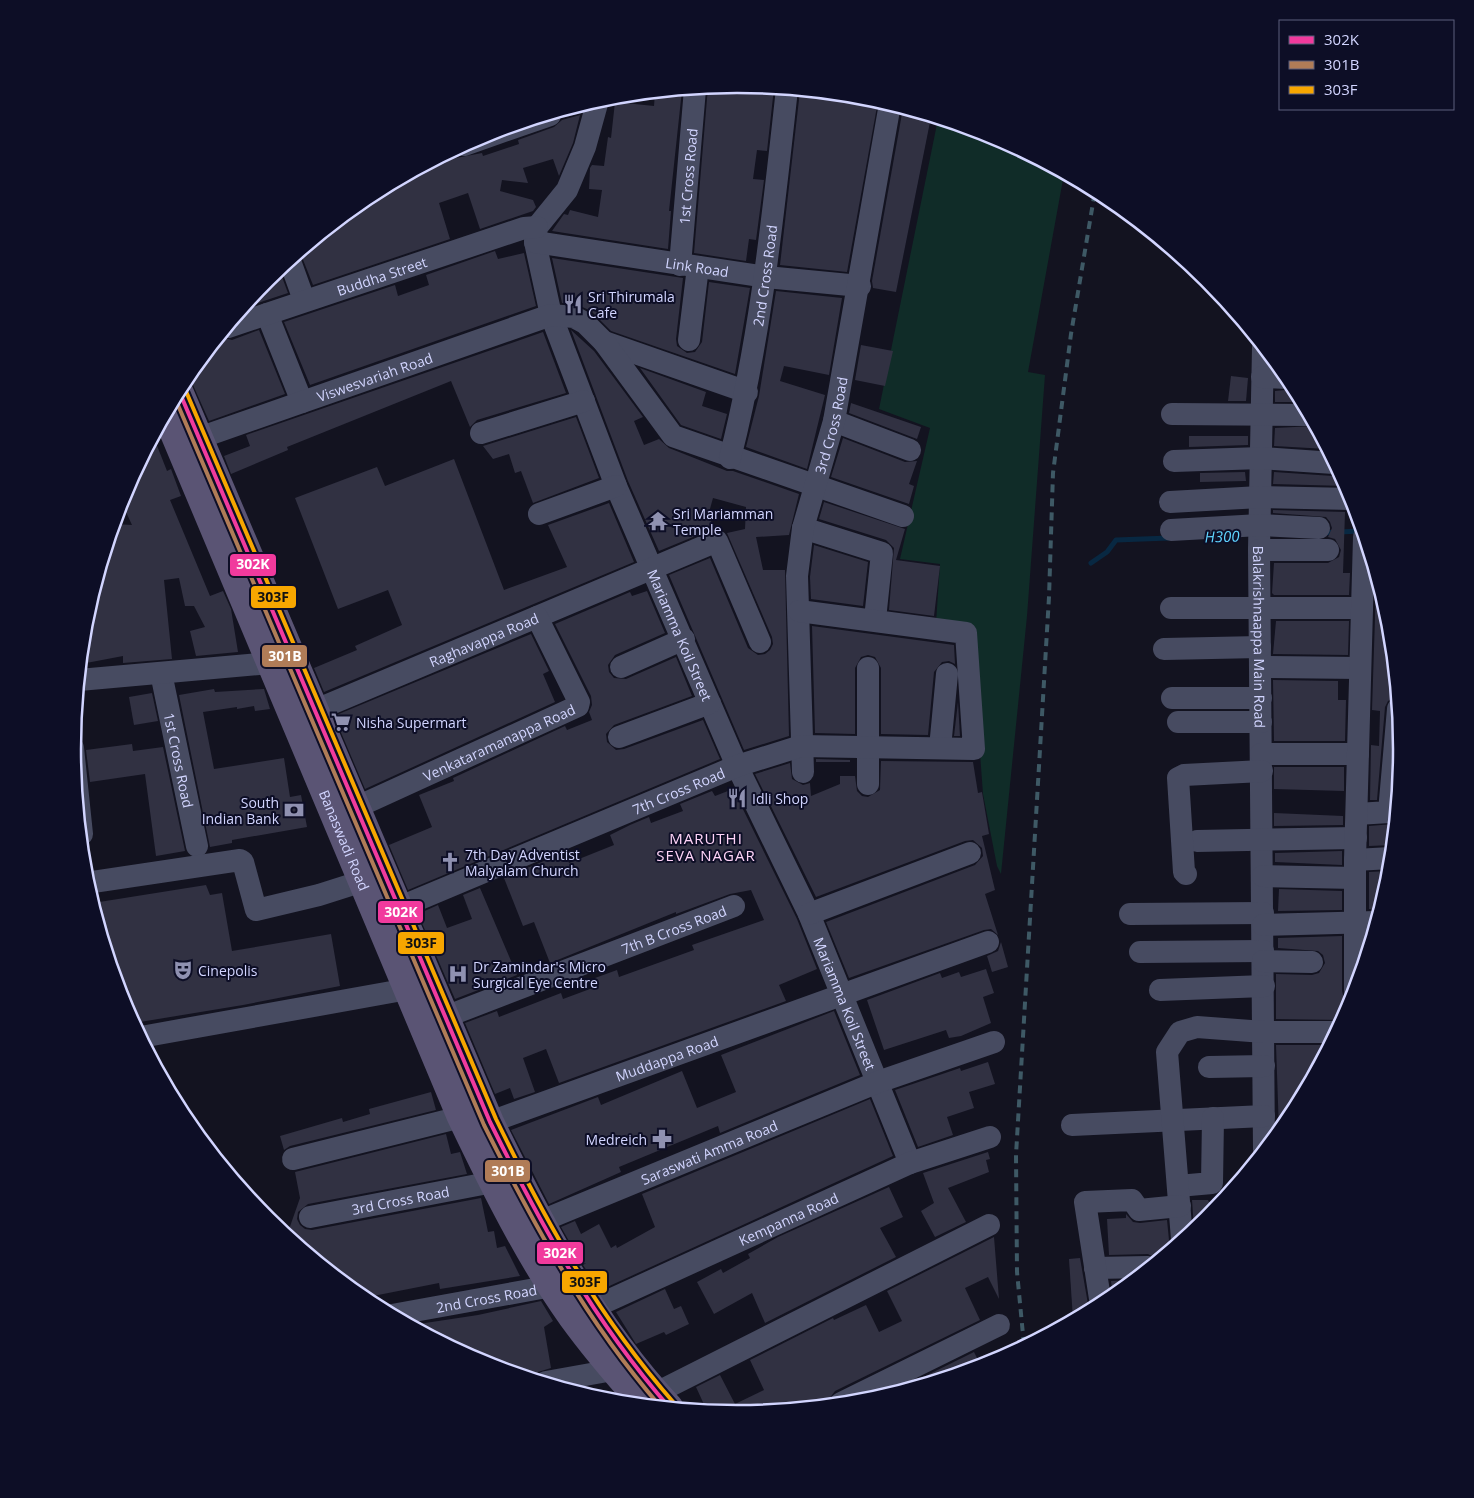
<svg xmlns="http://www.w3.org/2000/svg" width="1474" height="1498" font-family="'Open Sans',sans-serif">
<rect width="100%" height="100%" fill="#131320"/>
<path fill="#102c28" d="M938,119L992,135L1064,174L1028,372L1045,375L1027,616L1001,874L997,866L983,794L971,631L936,623L940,564L900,559L930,428L879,409Z"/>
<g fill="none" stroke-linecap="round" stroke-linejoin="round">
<g stroke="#082842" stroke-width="5">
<path d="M1322,533L1359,531"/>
<path d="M1091,563L1107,552L1116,540L1169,538"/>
</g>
</g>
<g fill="#313142">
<path d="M737,84L774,88L767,151L757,150L753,179L764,180L756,240L749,239L746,261L694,253L708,87Z"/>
<path d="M682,90L669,211H671L668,249L552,231L564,214L568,215L570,210L598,217L602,190L589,189L590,168L592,165L604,166L608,137L611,138L615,102L654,106L655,93Z"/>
<path d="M800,91L867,97L878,101L847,272L780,265Z"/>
<path d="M903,108L931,117L896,292L873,288L872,281Z"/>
<path d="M580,115L573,143L559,176L553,159L523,168L528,183L502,180L500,191L533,200L536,207L533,211L480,229L468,193L439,203L450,239L313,285L300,252L368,196L405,177L456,158L482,153L483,156L519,144L518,140L554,127L562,120Z"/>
<path d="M495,251L498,259L524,253L536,306L310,385L284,322L395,285L398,296L429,285L426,275Z"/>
<path d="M552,258L683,278L676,339L677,346L687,353L695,352L702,342L709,282L750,288L735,374L611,331L591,311L576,304L562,303Z"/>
<path d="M279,269L288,293L243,308L267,279Z"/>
<path d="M776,291L842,298L829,375L784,366L780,381L825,395L807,469L746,447L759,396Z"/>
<path d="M259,330L285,394L209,421L193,385L187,377L220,337L232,340Z"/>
<path d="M571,330L594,351L643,417L634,421L644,445L659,439L669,448L727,471H733L799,494L789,535L756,537L763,570H785L789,736L744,750L669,575L710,558L748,648L758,655L765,654L770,650L773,644L772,637L727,533L745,529L746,507L713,498L708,516L715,528L659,551L628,481Z"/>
<path d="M543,332L566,393L477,420L470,427L451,381L287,447L288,450L231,474L224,456L250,446L246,435Z"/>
<path d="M861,345L893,351L885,386L855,380Z"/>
<path d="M640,368L706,392L702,406L727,414L721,439L681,425Z"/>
<path d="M1231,376L1248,378L1246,401H1228Z"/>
<path d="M1295,389L1301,402H1275V391Z"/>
<path d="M851,403L921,427L917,439L849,413Z"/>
<path d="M576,417L599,478L533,503L521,471L515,473L509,454L493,459L483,446Z"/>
<path d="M1314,426L1327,449L1274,446L1275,428Z"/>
<path d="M1189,436H1248V445L1189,447Z"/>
<path d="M154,438L167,471L171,469L181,496L170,500L210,596L223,591L231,609L238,652L196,656L190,631L205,627L194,606H185L179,578L164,580L172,659L123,663V656L81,664L85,619L114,524L132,525L121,501L123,494Z"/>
<path d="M843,438L905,462L917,461L909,484L914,486L909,504L831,477Z"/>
<path d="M454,459L504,590L567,567L548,525L609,503L634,562L324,692L314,668L357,650L355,646L402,625L388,590L338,609L295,498L377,467L385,486Z"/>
<path d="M1245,472L1246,481L1200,482V473Z"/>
<path d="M1274,472L1333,476L1340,475L1346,486L1273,484Z"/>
<path d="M824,502L905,529L896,560L940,566L934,616L889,610L894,548L886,540L819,519Z"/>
<path d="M1273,510L1345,512L1343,573H1350L1349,595H1274L1272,593L1274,563H1328L1339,557L1341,550L1335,539L1328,537L1332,528L1330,522L1326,517L1273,513Z"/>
<path d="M814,545L868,562L863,606L811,599L810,577Z"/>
<path d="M1376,587H1379L1389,620L1396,693V696L1388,701L1385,707L1377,800H1370L1371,745L1379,746L1380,711L1372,710Z"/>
<path d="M647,591L665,633L615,655L608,665L609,672L614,678L626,679L676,657L692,696L614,725L606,734L607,742L616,750L624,749L703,720L720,759L408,890L389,845L432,827L419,795L454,781L453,778L565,726L567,730L592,720L589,712L592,705L591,696L555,624L630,592L632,596Z"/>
<path d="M1276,621H1349L1348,655L1273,654Z"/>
<path d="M812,626L954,645L955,664L949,661L942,662L934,672L928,735L881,734V668L875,657L868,655L861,657L855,668V734L815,733Z"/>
<path d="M531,634L549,671L543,674L555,702L365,789L334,716Z"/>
<path d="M1273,680L1338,681V700H1346L1345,741H1274Z"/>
<path d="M214,689L215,692L264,689L270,709L255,711L254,706L237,709V707L203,712L214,769L284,758L290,797L301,795L307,827L232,840V843L210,847L179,695Z"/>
<path d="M152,693L158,721L134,725L129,697Z"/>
<path d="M958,702L960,736H954Z"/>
<path d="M132,744L133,751L163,747L185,851L156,856L145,774L90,782L86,750Z"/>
<path d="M816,759L850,760V762H816Z"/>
<path d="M881,761L973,762L978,793L982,792L989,834L982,836L995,890L985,894L998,935L991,929L984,930L849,978L826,922L975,865L983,856L982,848L973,840L965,841L816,897L755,774L790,763L792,779L803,785L810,783L811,796L840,784V776H855L857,791L862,796L868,797L880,790Z"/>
<path d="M1274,767H1344V791L1274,789Z"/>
<path d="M733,789L797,919L817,969L779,985L786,1001L559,1083L546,1049L523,1058L535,1092L514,1099L510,1088L495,1094L465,1023L497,1011L499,1017L561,993L563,999L598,986L595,978L617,970L619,977L694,950L692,945L764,920L751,890L730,894L676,914V912L550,963L534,922L523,926L504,878L565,852L569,863L614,845L610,835L630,825L649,817L651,823L683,811L680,804L712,791L715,796Z"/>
<path d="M1274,813L1343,816V825L1274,826Z"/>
<path d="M1394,824L1392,845L1369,846V826Z"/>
<path d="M1342,851V865L1275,862V853Z"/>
<path d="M1389,871L1379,910L1369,909V872Z"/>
<path d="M206,885L210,895L222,893L232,951L331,934L340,986L243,1005L134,1023L123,1003L93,903Z"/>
<path d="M480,888L517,975L455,999L418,914L438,905L447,928L472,919L463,895Z"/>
<path d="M1279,889L1342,891V910L1278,911Z"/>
<path d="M1342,936V991L1344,998L1351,1003L1342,1020L1276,1019V974L1312,975L1319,973L1325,963L1323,955L1318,951L1278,948V938Z"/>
<path d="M1001,942L1008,967L992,972L987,956L998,951Z"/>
<path d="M986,969L994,993L983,997L991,1023L961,1036L949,1038L946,1030L884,1050L867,1000L940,973L942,978L959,972L961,977Z"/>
<path d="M834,1011L860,1075L720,1133L718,1126L619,1167L621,1172L549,1204L511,1130L598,1097L601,1105L682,1071L697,1108L736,1092L721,1055Z"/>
<path d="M1276,1045H1329L1311,1078L1304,1079L1305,1090L1289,1118L1279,1131Z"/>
<path d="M988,1062L995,1084L969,1092L974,1108L947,1117L953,1135L918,1147L895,1090L960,1068L961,1071Z"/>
<path d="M431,1092L436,1110L290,1146L284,1150L280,1136L342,1118L343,1122L370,1114L369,1109Z"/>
<path d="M870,1099L893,1156L605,1288L602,1280L595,1283L583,1265L586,1263L582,1264L561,1227L575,1221L581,1234L599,1224L611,1248L616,1245L617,1248L655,1227L642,1194Z"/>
<path d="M446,1134L451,1154L460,1152L467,1174L308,1204L298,1212L297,1219L300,1225L305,1229L312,1230L481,1198L488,1232L494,1231L497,1248L505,1246L520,1276L440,1289L439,1283L373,1296L374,1305L287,1235L300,1198L295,1172Z"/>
<path d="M988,1152L990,1159L986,1160L989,1172L948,1188L966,1222L935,1237L921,1211L934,1203L923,1173Z"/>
<path d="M889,1187L903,1217L880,1228L896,1257L765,1323L752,1293L714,1314L697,1282L721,1269L723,1273L750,1258L748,1254L778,1237Z"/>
<path d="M1192,1200H1208L1209,1202L1221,1201L1207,1219L1194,1229Z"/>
<path d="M1126,1214L1133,1222L1140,1223L1167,1220L1169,1240L1172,1247L1158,1259L1148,1254L1109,1255L1107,1219L1126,1218Z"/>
<path d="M994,1237L999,1299L988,1277L965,1288L980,1320L835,1391L829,1399L815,1406L764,1411L763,1407L753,1412L737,1414L707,1411L696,1387L720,1375L735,1404L764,1390L750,1360L833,1318L834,1320L866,1305L879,1332L902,1321L887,1291Z"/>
<path d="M1080,1258L1089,1310L1073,1319L1069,1259Z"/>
<path d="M1132,1280L1128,1284L1113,1296L1111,1281Z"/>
<path d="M665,1289L674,1309L681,1306L689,1324L666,1335L664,1332L636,1344L616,1312Z"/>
<path d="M541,1301L553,1321L544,1327L551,1368L538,1372L534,1377L482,1363L412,1325L478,1315Z"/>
<path d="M974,1352L981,1366L889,1394Z"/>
</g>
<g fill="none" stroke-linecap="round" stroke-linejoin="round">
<g stroke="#474b61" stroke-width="22">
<path id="s1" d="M598,100L585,147L567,190L537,227L535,242L551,315L616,486L737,766L809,914L910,1163"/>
<path d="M464,145L550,115"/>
<path id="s2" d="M535,242L766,277L860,286"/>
<path d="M290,261L304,300"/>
<path id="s3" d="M680,265L695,89"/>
<path d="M267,314L302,402"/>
<path id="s4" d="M228,327L524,228L537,227"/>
<path d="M689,340L698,267"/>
<path d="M604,342L747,392"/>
<path id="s5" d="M1263,348L1259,550L1264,1150"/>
<path d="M1262,377L1288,378"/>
<path d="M1172,414L1308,415"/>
<path d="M834,421L910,450"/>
<path d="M481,433L584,401"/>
<path id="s6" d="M199,438L551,315L574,317L585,323L604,342L673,436L903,516"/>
<path id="s7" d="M730,458C761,337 773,214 787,89"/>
<path d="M1174,461L1261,458L1334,463"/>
<path d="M1170,502L1260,497L1352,499"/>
<path d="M539,514L616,486"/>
<path d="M803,528L882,553L875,619"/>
<path d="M1171,530L1260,525L1319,528"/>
<path d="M1259,550H1328"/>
<path d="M1171,608H1362"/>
<path d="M1164,649L1260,647"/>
<path d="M621,667L684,639"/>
<path d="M1260,667L1360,668"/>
<path id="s8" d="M161,673L197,846"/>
<path d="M79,680L271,663L284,658"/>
<path d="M1172,698H1261"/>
<path id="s9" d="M316,710L717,541L760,642"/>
<path d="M1178,722H1261"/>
<path d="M619,737L710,703"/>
<path d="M73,748L82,834"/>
<path d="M940,748L947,674"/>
<path d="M1261,754H1358"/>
<path id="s10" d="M803,772L797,576L803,528L834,421L890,104"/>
<path d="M868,784V668"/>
<path id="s11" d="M357,807L578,706L579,702L537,617"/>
<path d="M1357,814L1389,812L1398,709"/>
<path d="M1197,841L1356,838"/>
<path d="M1355,860L1391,858"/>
<path d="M1186,874L1184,872L1178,778L1184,775L1262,771"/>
<path d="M1263,876L1355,878"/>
<path d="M86,883L240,860L243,862L256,910L319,895L363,881"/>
<path id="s12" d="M398,908L737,766L801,746L974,749L966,633L799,611"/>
<path d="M809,914L970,853"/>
<path d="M1130,914L1263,913"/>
<path d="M1263,925L1376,922"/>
<path d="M1140,952L1263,951"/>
<path d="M1263,961L1312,962"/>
<path d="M1160,990L1264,986"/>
<path d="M1355,991V860L1364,537"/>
<path id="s13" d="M445,1017L734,906"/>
<path d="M141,1037L408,989"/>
<path d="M1209,1067L1264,1066"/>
<path id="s14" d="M490,1122L988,942"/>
<path d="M1072,1125L1264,1116"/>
<path d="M293,1159L461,1117"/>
<path d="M1178,1186L1212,1183L1213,1118"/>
<path id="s15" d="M310,1217L493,1182"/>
<path id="s16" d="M539,1222L878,1082L994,1042"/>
<path d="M1182,1239L1167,1052L1180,1032L1197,1027L1264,1032H1336"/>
<path d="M1095,1268L1148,1267"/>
<path d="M1101,1305L1085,1202L1132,1200L1139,1210L1180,1206"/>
<path id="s17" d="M590,1309L910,1163L990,1137"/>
<path id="s18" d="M392,1315L552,1286"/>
<path d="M546,1382L613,1370"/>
<path d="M656,1393L989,1225"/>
<path d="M841,1403L999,1325"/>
</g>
<g stroke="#5a5474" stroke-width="28">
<path d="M179,391L490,1122C540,1225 590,1322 669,1407"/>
<path id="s19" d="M166,414L461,1117C493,1184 529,1257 572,1317C593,1346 616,1373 640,1400"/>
</g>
<path stroke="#3e5965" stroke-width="4" stroke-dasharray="8 6" stroke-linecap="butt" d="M1024,1345L1017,1272L1016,1155L1049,597L1053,473L1071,334L1095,191"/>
<defs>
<path id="bus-1" d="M179,391L490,1122C541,1225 593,1320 669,1407"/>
<path id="bus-2" d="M175,398L484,1125C534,1225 586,1321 660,1406"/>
<path id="bus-3" d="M185,389L496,1119C546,1222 598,1316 674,1403"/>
</defs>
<use href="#bus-1" stroke="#0d0e26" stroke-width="8"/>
<use href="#bus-2" stroke="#0d0e26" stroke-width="8"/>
<use href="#bus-3" stroke="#0d0e26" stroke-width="8"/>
<use href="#bus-1" stroke="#f13a9d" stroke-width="4"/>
<use href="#bus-2" stroke="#b07c57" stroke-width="4"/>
<use href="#bus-3" stroke="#f7a600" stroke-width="4"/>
</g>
<defs>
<symbol id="restaurant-bare" viewBox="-9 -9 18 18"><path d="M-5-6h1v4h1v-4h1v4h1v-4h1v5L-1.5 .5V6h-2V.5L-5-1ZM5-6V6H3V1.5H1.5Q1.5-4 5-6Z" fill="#8f91b1" stroke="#0d0e26" stroke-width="2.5" paint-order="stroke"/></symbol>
<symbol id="temple-bare" viewBox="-9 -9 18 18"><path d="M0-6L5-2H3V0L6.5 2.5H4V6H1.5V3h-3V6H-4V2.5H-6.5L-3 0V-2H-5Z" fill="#8f91b1" stroke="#0d0e26" stroke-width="2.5" paint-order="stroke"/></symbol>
<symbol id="supermarket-bare" viewBox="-9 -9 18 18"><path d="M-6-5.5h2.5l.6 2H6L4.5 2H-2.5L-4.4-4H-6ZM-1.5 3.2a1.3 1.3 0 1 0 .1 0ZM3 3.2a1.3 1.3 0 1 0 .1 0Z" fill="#8f91b1" stroke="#0d0e26" stroke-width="2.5" paint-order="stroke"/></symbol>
<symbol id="bank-bare" viewBox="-9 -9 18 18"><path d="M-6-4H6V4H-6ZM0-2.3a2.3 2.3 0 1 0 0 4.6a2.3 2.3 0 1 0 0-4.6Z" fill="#8f91b1" stroke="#0d0e26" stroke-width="2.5" paint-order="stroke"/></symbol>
<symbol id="church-bare" viewBox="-9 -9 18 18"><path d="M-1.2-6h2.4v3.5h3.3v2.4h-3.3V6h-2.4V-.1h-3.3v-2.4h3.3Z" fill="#8f91b1" stroke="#0d0e26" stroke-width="2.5" paint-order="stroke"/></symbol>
<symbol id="theatre-bare" viewBox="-9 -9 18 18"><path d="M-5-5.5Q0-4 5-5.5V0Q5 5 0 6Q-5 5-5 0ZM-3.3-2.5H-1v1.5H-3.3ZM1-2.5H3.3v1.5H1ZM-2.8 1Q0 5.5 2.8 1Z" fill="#8f91b1" stroke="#0d0e26" stroke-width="2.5" paint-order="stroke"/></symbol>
<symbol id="hospital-bare" viewBox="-9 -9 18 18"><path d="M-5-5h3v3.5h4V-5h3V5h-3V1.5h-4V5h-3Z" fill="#8f91b1" stroke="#0d0e26" stroke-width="2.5" paint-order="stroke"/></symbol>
<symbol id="pharmacy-bare" viewBox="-9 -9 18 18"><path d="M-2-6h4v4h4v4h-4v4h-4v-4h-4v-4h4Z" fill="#8f91b1" stroke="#0d0e26" stroke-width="2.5" paint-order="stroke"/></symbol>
</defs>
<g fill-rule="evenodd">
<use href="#restaurant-bare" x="559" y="290" width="28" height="28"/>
<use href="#temple-bare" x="644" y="507" width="28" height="28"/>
<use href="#supermarket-bare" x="327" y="708" width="28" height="28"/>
<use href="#restaurant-bare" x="723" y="784" width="28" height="28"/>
<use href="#bank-bare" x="280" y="796" width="28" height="28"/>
<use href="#church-bare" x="436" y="848" width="28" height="28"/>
<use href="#theatre-bare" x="169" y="956" width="28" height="28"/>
<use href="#hospital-bare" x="444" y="960" width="28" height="28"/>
<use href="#pharmacy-bare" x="648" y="1125" width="28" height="28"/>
</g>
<g text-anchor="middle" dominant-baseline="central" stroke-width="4" stroke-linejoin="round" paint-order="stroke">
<g font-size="14" fill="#d2d5ff" stroke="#0d0e26">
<text stroke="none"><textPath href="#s3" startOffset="89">1st Cross Road</textPath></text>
<text stroke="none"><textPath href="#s2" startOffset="164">Link Road</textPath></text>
<text stroke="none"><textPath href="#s4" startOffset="162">Buddha Street</textPath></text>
<text stroke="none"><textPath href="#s7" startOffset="186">2nd Cross Road</textPath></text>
<text stroke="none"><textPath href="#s6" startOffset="186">Viswesvariah Road</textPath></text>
<text stroke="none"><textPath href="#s10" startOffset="351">3rd Cross Road</textPath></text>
<text stroke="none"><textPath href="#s1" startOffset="578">Mariamma Koil Street</textPath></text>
<text stroke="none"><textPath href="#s5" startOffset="289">Balakrishnaappa Main Road</textPath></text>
<text stroke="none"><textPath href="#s9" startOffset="182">Raghavappa Road</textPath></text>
<text stroke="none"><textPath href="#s11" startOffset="156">Venkataramanappa Road</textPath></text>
<text stroke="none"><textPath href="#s8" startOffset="89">1st Cross Road</textPath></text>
<text stroke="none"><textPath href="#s12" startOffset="304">7th Cross Road</textPath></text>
<text stroke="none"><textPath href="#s19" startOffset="462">Banaswadi Road</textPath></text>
<text stroke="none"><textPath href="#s13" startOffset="245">7th B Cross Road</textPath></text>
<text stroke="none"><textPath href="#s1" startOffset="982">Mariamma Koil Street</textPath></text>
<text stroke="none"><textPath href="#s14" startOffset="188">Muddappa Road</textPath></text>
<text stroke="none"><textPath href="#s16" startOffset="184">Saraswati Amma Road</textPath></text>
<text stroke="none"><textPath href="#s15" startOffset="92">3rd Cross Road</textPath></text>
<text stroke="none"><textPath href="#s17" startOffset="218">Kempanna Road</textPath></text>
<text stroke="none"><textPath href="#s18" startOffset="96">2nd Cross Road</textPath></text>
</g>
<g font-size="14" fill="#d2d5ff" stroke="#0d0e26" text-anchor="start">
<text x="588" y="296">Sri Thirumala<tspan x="588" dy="16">Cafe</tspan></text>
<text x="673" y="513">Sri Mariamman<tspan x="673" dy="16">Temple</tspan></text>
<text x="356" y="722">Nisha Supermart</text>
<text x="752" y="798">Idli Shop</text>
<text x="279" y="802" text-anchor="end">South<tspan x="279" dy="16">Indian Bank</tspan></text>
<text x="465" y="854">7th Day Adventist<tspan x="465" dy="16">Malyalam Church</tspan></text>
<text x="473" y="966">Dr Zamindar's Micro<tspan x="473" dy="16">Surgical Eye Centre</tspan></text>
<text x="198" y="970">Cinepolis</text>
<text x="647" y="1139" text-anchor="end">Medreich</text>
</g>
<g font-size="15" font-style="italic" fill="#60d4ff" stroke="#0d0e26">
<text transform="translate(1222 536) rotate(-2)">H300</text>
</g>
<g font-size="15" letter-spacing="1" fill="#ffd4f8" stroke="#0d0e26">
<text x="706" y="838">MARUTHI<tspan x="706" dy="17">SEVA NAGAR</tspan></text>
</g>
</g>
<path d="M0 0H1474V1498H0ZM81 749a656 656 0 1 1 1312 0a656 656 0 1 1-1312 0Z" fill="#0d0e26" fill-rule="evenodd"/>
<path fill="none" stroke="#d2d5ff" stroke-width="2.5" d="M81 749a656 656 0 1 1 1312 0a656 656 0 1 1-1312 0Z"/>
<g stroke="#0d0e26" stroke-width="2">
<rect x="229" y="553" width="48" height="24" rx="5" fill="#f13a9d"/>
<rect x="250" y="585" width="47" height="24" rx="5" fill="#f7a600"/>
<rect x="261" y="644" width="47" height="24" rx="5" fill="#b07c57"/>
<rect x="377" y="900" width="47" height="24" rx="5" fill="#f13a9d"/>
<rect x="397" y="931" width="48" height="24" rx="5" fill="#f7a600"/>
<rect x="484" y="1159" width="47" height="24" rx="5" fill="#b07c57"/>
<rect x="536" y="1241" width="48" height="24" rx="5" fill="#f13a9d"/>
<rect x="561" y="1270" width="47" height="24" rx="5" fill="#f7a600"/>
</g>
<g font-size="14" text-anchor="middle" font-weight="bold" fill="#fff">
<text x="253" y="569">302K</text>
<text x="285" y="661">301B</text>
<text x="401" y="917">302K</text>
<text x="508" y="1176">301B</text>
<text x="560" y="1258">302K</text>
</g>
<g font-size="14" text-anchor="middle" font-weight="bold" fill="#111">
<text x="273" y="602">303F</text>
<text x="421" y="948">303F</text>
<text x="585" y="1287">303F</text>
</g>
<rect x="1279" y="20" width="175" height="90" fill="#0d0e26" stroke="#5c5e7d"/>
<rect x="1289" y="36" width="25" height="8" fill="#f13a9d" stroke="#5c5e7d"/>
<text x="1324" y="45" font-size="15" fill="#d2d5ff">302K</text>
<rect x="1289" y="61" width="25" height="8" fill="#b07c57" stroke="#5c5e7d"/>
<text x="1324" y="70" font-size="15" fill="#d2d5ff">301B</text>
<rect x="1289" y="86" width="25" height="8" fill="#f7a600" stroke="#5c5e7d"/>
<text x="1324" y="95" font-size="15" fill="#d2d5ff">303F</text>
</svg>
